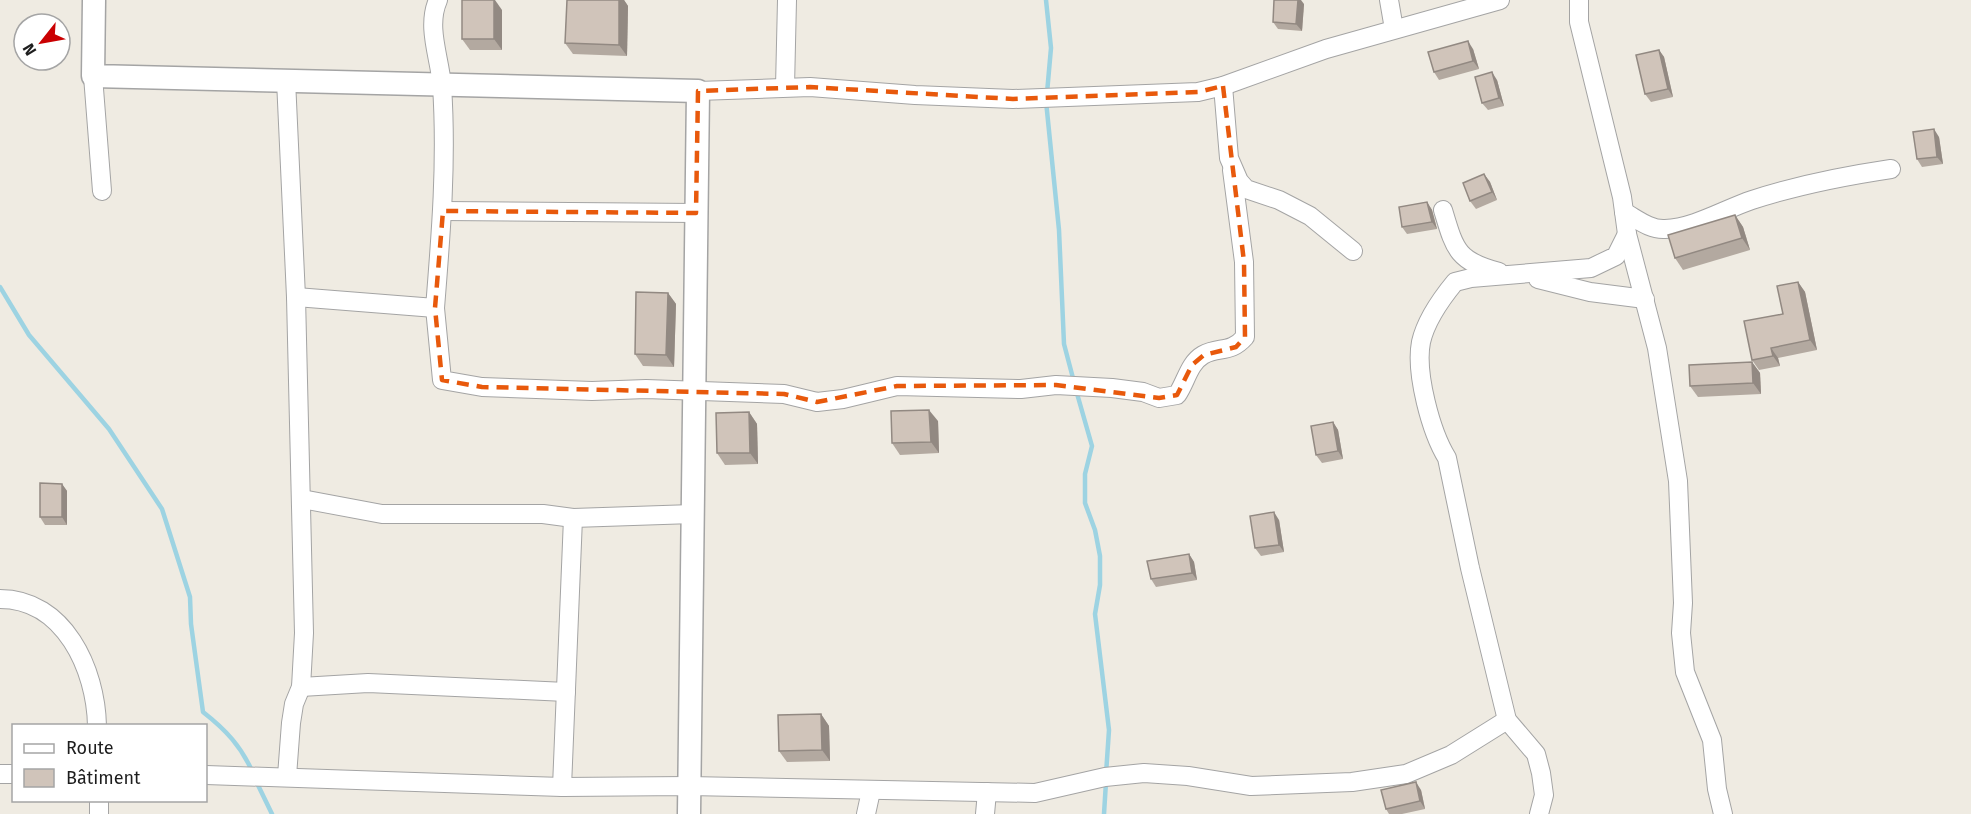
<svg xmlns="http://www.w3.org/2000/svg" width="1971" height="814" font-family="'Fira Sans',sans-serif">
<rect width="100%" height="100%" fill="#efebe2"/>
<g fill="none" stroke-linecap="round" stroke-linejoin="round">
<g stroke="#9dd3e2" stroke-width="4.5">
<path d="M1046,0L1051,48L1047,93"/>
<path d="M1046,101L1059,230L1064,344L1074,382"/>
<path d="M0,287L29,335L109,429L162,509L190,597L191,624L203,712C226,730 241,746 253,773"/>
<path d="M1076,390L1092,446L1085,474V503L1095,530L1100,556V585L1095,614L1109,730L1106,774"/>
<path d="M256,781L272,814"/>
<path d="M1104,814L1106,782"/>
</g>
<defs>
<g id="minor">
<path d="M1389,0L1394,29"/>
<path d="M1579,0V22L1622,197L1627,234L1657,348L1678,481L1683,603L1681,633L1685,672L1712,740L1717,789L1723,814"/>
<path d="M93,76L102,191"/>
<path d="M286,80L296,297L304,633L301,687L294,704L291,723L287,776"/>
<path d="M1223,86L1229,158L1239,181L1246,189L1279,200L1310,216L1353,251"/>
<path d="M785,87L787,0"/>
<path d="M698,91L810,87L915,95L1013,99L1198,92L1223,86L1326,49L1500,0"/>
<path d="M1443,210C1455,250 1457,261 1499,272"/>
<path d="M443,211L696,213"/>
<path d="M1624,212C1637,219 1650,230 1665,229C1694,228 1725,209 1752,200C1798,185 1844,176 1891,169"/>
<path d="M1538,279L1590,292L1645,299"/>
<path d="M296,297L435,308C441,234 447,160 442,86C440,58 426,27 438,0"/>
<path d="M435,308L442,380L482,387L592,391L646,389L784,394L817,402L843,399L897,386L1021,389L1056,385L1112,388L1143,392L1159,398L1177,395C1186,382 1189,363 1203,355C1219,346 1230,354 1245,337L1244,262L1232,170"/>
<path d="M302,499L382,514H543L573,518"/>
<path d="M0,599C64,599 96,669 97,726"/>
<path d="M301,687L368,683L566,692"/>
<path d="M0,774H14"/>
<path d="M206,775L562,787L689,786L1035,793L1105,777L1144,773L1188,776L1251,786L1352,782L1406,774L1451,755L1507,720"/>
<path d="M562,787L573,518L693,514"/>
<path d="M99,814V800"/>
<path d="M866,814L871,791"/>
<path d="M985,814L987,792"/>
<path d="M1539,814L1544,795L1541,773L1536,754L1507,720L1470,568L1447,458C1431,432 1415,373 1421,342C1426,320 1441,299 1455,282L1471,278L1591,268L1616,256L1627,234"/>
</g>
<path id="tertiary" d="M94,0L93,76L698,91L689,814"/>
</defs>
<use href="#minor" stroke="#a4a4a4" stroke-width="20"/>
<use href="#tertiary" stroke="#a4a4a4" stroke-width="25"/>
<use href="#minor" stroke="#fff" stroke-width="18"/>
<use href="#tertiary" stroke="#fff" stroke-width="22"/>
</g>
<g fill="#b3a9a0">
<path d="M567,0H624L628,6L627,56L573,54L565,43Z"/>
<path d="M1304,4L1302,31L1278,29L1273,22Z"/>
<path d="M502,10V50H470L462,39Z"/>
<path d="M1473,49L1479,69L1439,80L1434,72Z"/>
<path d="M1659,50L1664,57L1673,97L1651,102L1645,94Z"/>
<path d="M1497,80L1504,106L1488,110L1482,103Z"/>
<path d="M1939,137L1943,164L1922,167L1917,159Z"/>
<path d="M1484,174L1490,182L1497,200L1476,209L1470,201Z"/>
<path d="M1427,202L1432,210L1437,229L1407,234L1402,227Z"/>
<path d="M1735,215L1743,227L1750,250L1683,270L1675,258Z"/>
<path d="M1798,282L1805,292L1817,350L1778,358L1780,366L1759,370L1752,360L1783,314Z"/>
<path d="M668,293L676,304L674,367L643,366L635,354Z"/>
<path d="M1752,362L1760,373L1761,394L1698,397L1690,386Z"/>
<path d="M749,412L757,424L758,464L725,465L717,453Z"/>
<path d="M938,421L939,453L900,455L892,443Z"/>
<path d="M1333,422L1338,430L1343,459L1322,463L1316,455Z"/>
<path d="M62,484L67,491V525H45L40,517Z"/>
<path d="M1279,520L1284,552L1261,556L1255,548Z"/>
<path d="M1189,554L1194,562L1197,580L1156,587L1151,579Z"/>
<path d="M821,714L829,726L830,761L787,762L779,751Z"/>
<path d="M1421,790L1425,809L1402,814H1389L1386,809Z"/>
</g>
<g fill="#928982">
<path d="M494,0H495L502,10V50L494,39Z"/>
<path d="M619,0H624L628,6L627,56L619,45Z"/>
<path d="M1298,0H1301L1304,4L1302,31L1296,24Z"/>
<path d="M1468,41L1473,49L1479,69L1473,61Z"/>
<path d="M1659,50L1664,57L1673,97L1668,89Z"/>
<path d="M1492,72L1497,80L1504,106L1499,98Z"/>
<path d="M1934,129L1939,137L1943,164L1937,157Z"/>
<path d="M1484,174L1490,182L1497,200L1492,192Z"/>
<path d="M1427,202L1432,210L1437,229L1432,222Z"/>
<path d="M1735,215L1743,227L1750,250L1742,238Z"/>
<path d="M1798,282L1805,292L1817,350L1810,340Z"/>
<path d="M668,293L676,304L674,367L666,355Z"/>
<path d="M1771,348L1778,358L1780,366L1773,356Z"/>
<path d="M1752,362L1760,373L1761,394L1753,383Z"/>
<path d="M929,410L938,421L939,453L931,442Z"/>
<path d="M749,412L757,424L758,464L750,453Z"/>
<path d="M1333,422L1338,430L1343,459L1338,451Z"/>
<path d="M62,484L67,491V525L62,517Z"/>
<path d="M1274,512L1279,520L1284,552L1279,545Z"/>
<path d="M1189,554L1194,562L1197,580L1192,573Z"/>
<path d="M821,714L829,726L830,761L822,750Z"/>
<path d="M1416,782L1421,790L1425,809L1420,801Z"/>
</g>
<g fill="#d0c4ba" stroke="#928982" stroke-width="1.5">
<rect x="462" y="0" width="32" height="39"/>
<path d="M567,0H619V45L565,43Z"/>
<path d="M1274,0H1298L1296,24L1273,22Z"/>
<path d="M1468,41L1473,61L1434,72L1428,52Z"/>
<path d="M1659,50L1668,89L1645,94L1636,55Z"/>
<path d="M1492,72L1499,98L1482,103L1475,77Z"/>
<path d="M1934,129L1937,157L1917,159L1913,132Z"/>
<path d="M1484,174L1492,192L1470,201L1463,183Z"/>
<path d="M1427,202L1432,222L1402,227L1399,207Z"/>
<path d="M1735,215L1742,238L1675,258L1668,235Z"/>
<path d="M1798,282L1810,340L1771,348L1773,356L1752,360L1744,321L1783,314L1777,286Z"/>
<path d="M636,292L668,293L666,355L635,354Z"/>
<path d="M1752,362L1753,383L1690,386L1689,365Z"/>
<path d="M929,410L931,442L892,443L891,411Z"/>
<path d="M749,412L750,453H717L716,413Z"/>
<path d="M1333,422L1338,451L1316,455L1311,426Z"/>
<path d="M40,483L62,484V517H40Z"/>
<path d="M1274,512L1279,545L1255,548L1250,516Z"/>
<path d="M1189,554L1192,573L1151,579L1147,561Z"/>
<path d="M821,714L822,750L779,751L778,715Z"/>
<path d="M1416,782L1420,801L1386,809L1381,790Z"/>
</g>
<path fill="none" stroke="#e8590c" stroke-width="4.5" stroke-dasharray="12 8" stroke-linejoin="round" d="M1223,86L1244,262L1245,337L1236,347L1204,355L1192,365L1177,395L1159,398L1056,385L897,386L817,402L784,394L482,387L442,380L435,308L443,211L696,213L698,91L810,87L1013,99L1198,92Z"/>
<rect x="12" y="724" width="195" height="78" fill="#ffffff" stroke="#a5a5a5" stroke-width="1.5"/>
<rect x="24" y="744" width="30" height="9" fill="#ffffff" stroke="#a5a5a5" stroke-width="1.5"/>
<text x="66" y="754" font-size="18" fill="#1d1d1d">Route</text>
<rect x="24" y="769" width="30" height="18" fill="#d0c4ba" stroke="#a5a5a5" stroke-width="1.5"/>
<text x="66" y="784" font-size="18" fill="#1d1d1d">Bâtiment</text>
<g transform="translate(42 42) rotate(239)"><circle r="28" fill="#ffffff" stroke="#a5a5a5" stroke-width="1.5"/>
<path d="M0-4.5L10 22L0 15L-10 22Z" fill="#ca0002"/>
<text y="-9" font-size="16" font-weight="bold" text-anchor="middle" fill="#1d1d1d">N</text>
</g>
</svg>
